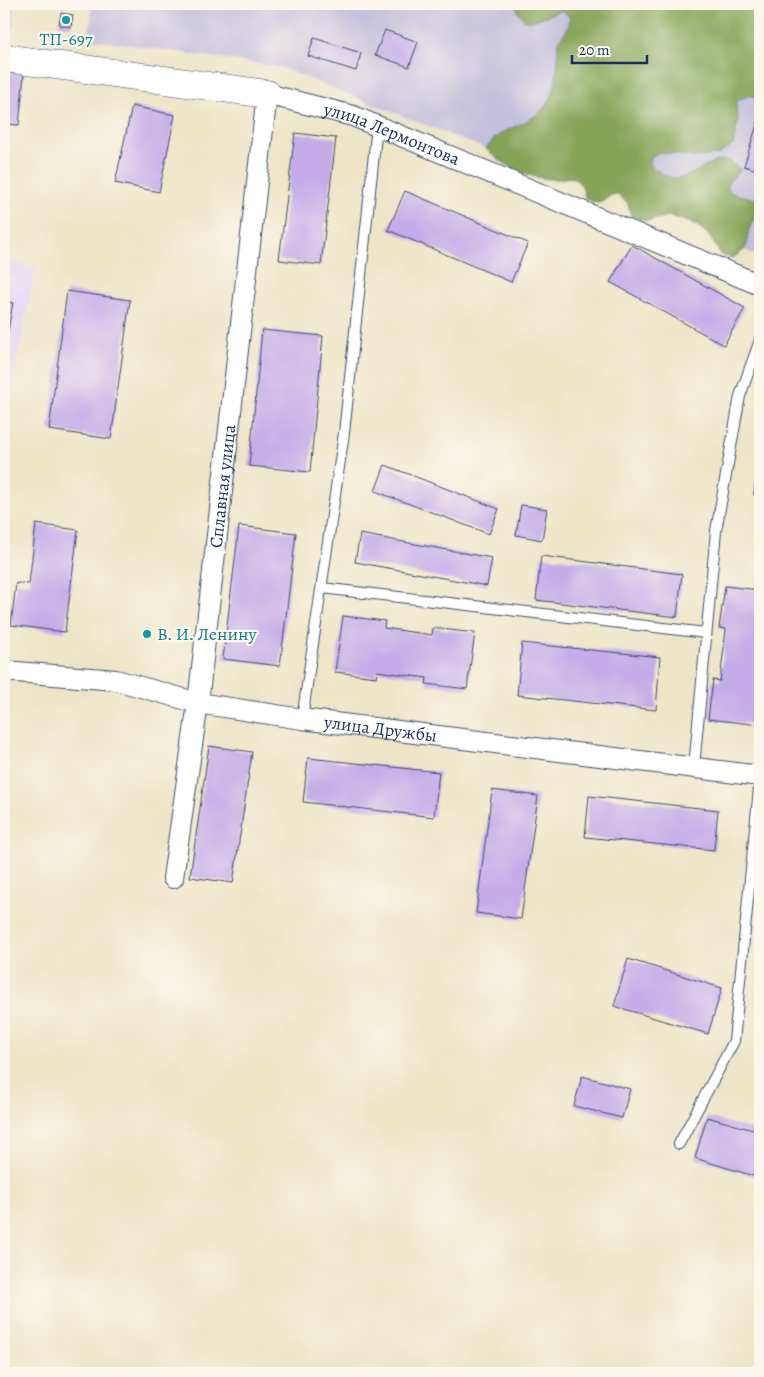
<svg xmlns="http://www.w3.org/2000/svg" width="764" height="1377" font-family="Alegreya,serif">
<rect width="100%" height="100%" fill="#fbf7ec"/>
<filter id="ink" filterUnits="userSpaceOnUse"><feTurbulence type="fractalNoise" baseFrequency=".02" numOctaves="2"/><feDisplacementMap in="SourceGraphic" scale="10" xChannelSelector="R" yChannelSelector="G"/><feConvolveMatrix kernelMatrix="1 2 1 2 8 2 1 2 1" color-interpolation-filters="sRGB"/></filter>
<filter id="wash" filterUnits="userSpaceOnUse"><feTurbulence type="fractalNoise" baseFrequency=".0096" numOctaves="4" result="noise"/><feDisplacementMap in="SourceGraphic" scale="20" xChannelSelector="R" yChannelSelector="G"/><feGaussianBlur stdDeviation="1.12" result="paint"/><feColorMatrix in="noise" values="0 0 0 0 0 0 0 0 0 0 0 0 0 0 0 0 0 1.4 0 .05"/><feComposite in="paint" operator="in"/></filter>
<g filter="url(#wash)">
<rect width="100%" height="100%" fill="#ece5c7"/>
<path fill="#e1d4f4" d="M4,262L36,267L4,421Z"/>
<g fill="#c5c0db">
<path d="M4,4H14L13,29L4,28Z"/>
<path d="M92,4H760V257L744,250L733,258L721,255L708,234L695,224L669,216L647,221L636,219L631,216L625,199L617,194L611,195L602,202L591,201L585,197L582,186L574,178L547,179L520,172L500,162L486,149L279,67L89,39Z"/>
</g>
<path fill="#86a458" stroke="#506a5b" d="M516,4H760V96H748L737,100L736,109L738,121L733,145L718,155L693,157L659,152L651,158L650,164C688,206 714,135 740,170L728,183V190C735,197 747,194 757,201L758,208L748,232L747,244L744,250L733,258L721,255L708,234L695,224L669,216L647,221L631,216L628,203L617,194L611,195L602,202L591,201L585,197L582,186L574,178C566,176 559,180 551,179C525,178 505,165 486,149C503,125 515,131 536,115C557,100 556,80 558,57C558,52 557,45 559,41C564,31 568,33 570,18L563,10L532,21H526L518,12Z"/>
<g id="blocks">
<g fill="#c3ace8">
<path d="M61,13L73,15L71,27L59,25Z"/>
<path d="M385,30L418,42L409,67L375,55Z"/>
<path d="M314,38L361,53L356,71L308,56Z"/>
<path d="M4,72L24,74L19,125L4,124Z"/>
<path d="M132,106L175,115L159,192L115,183Z"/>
<path d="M760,115V171L744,166Z"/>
<path d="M295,133L336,138L321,265L279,260Z"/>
<path d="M405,191L528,243L511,282L388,230Z"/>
<path d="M632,245L745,308L724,345L610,282Z"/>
<path d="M67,291L130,300L111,439L49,430Z"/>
<path d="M4,301L13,303L7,336L4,335Z"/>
<path d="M262,330L323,336L310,472L249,466Z"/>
<path d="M759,452H760V496L754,495Z"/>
<path d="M385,465L499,509L489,534L375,491Z"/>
<path d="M521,505L547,509L542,540L516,535Z"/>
<path d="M36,524L78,530L65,632L11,625L16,583L29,584Z"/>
<path d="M239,526L296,533L280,666L223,659Z"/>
<path d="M360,534L492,558L487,586L355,562Z"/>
<path d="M541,556L682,574L677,617L536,600Z"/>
<path d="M725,586L760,590V725L708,719L713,680L720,681L726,629L719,628Z"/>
<path d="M343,616L385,621L384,628L432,635L433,628L475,633L467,689L426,684L427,678L377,671L376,677L335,672Z"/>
<path d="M522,643L660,657L656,710L517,695Z"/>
<path d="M209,746L252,752L233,883L190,877Z"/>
<path d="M308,758L439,772L434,817L303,802Z"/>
<path d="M492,790L538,796L521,919L476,913Z"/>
<path d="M589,796L718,810L714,850L585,837Z"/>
<path d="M628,959L722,988L708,1034L614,1006Z"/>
<path d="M582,1076L630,1089L622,1118L574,1106Z"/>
<path d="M707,1117L760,1132V1178L695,1158Z"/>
</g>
</g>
</g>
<g filter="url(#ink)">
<use href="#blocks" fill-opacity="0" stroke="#3a4a6e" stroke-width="1"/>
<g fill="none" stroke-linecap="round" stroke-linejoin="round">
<defs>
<g id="lane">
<path d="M322,588L706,633"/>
<path d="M302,719L344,433L377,126"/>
<path d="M694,767L716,531L740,396L760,340"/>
<path d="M679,1144L734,1041L760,778"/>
</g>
<g id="street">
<path id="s1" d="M4,671L116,680L198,703L302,719L760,776"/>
<path id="s2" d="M173,878L198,703L267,94L353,116L760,285"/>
</g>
<path id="secondary" d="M4,58L267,94"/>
</defs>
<use href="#lane" stroke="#3a4a6e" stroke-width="12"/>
<use href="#street" stroke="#3a4a6e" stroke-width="22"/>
<use href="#secondary" stroke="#3a4a6e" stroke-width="29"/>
<use href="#lane" stroke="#fff" stroke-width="10"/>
<use href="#street" stroke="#fff" stroke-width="20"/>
<use href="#secondary" stroke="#fff" stroke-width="28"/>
</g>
</g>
<g fill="#0f9aa8" stroke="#fbf7ec" stroke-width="2">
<circle cx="66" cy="20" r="5"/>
<circle cx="147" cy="634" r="5"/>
</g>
<g text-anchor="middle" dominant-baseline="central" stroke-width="4.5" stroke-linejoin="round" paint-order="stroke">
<g font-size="18" fill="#0d838f" stroke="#fbf7ec">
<text x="66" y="39">ТП-697</text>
<text x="157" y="634" text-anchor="start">В. И. Ленину</text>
</g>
<g font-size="18" fill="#1b2f5e" stroke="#fbf7ec">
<text stroke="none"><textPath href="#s2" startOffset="921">улица Лермонтова</textPath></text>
<text stroke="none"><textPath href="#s2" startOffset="395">Сплавная улица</textPath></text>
<text stroke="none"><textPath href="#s1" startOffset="382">улица Дружбы</textPath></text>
</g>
</g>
<rect width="764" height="1377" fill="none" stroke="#fbf7ec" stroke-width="20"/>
<path d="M572 55v8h75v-8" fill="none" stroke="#1b2f5e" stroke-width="2.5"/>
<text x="579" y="55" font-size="15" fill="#1b2f5e" stroke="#fbf7ec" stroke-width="4" paint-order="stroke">20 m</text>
</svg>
